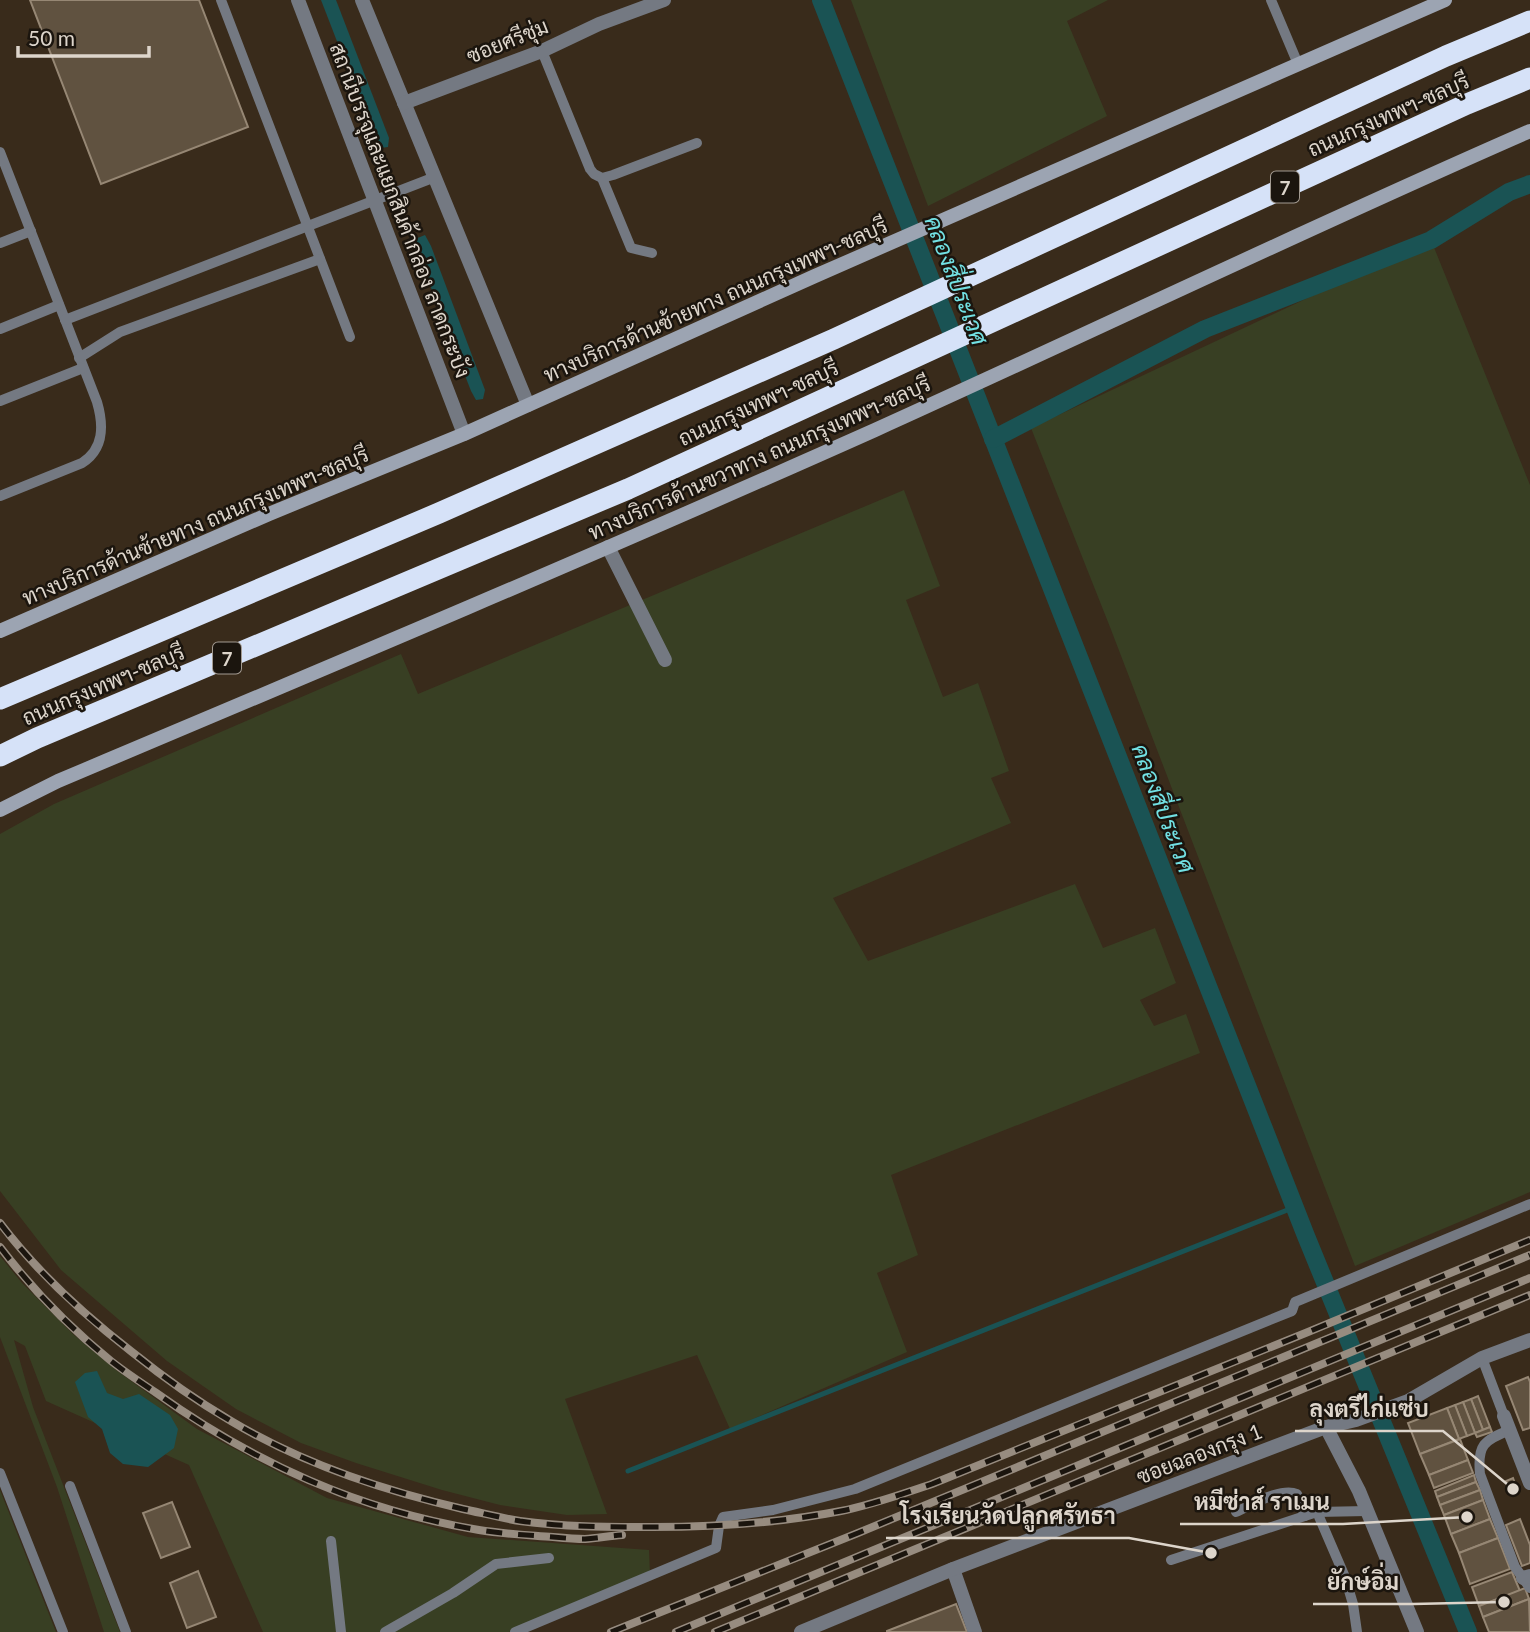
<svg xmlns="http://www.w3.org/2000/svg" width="1530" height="1632" font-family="Lato,Sarabun,sans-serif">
<rect width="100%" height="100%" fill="#392b1b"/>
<g fill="#383f23">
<path d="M851,0H1108L1067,21L1107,116L928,206Z"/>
<path d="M1431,240L1530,485V1192L1355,1266L1110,627L1031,428Z"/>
<path d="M904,490L940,586L906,600L943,697L978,683L1009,771L991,778L1011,823L833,898L868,961L1075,884L1103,948L1155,928L1176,983L1140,1000L1154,1026L1186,1014L1200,1053L891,1175L918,1255L877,1273L907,1352L730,1429L697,1355L565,1399L607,1514L567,1515L500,1505L442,1490L356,1463L301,1443L236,1409L167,1361L61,1270L0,1191V834L54,804L401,654L418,694Z"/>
<path d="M0,1256L22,1283L74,1335L116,1370L197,1429L327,1498L468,1537L649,1550L650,1575L509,1632H263L189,1465L46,1401L25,1346L14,1340L33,1407L120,1632H104L57,1487L0,1337Z"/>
<path d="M0,1490L56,1632H0Z"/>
</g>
<g fill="#1a5354">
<path d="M321,0H336L389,138L388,147L381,148L376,142Z"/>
<path d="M425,235L431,246L485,390L483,399L476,400L471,391L418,254L415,239Z"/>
<path d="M97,1371L107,1393L123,1399L139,1394L170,1415L178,1429L174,1448L148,1467L123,1464L110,1453L102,1429L88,1417L75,1382L85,1373Z"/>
</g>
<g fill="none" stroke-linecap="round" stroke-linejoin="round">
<path stroke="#1a5354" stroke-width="5" d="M628,1471L1295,1207"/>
<g stroke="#1a5354" stroke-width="18">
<path d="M821,0L1306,1236L1468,1632"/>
<path d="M993,439L1205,329L1431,240L1509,192L1530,184"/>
</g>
</g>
<g fill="#605240" stroke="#968774" stroke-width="2">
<path d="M30,0H199L248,127L101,184Z"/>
<path d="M1528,1377L1530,1382V1428L1523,1430L1506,1386Z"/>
<path d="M1478,1396L1490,1427L1483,1430L1471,1399Z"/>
<path d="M1471,1399L1483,1430L1475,1433L1463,1402Z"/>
<path d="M1463,1402L1475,1433L1467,1436L1455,1405Z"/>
<path d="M1455,1405L1467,1436L1459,1439L1447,1408Z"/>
<path d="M1447,1408L1459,1439L1420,1454L1408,1423Z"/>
<path d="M1490,1427L1492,1432L1477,1437L1475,1433Z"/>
<path d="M1460,1439L1468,1460L1429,1475L1420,1454Z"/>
<path d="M1468,1460L1473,1473L1434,1488L1429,1475Z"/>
<path d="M1474,1475L1476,1482L1437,1497L1435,1491Z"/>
<path d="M1513,1478L1518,1492L1511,1495L1506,1481Z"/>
<path d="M1476,1482L1480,1490L1440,1505L1437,1497Z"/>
<path d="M1480,1490L1483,1500L1444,1515L1440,1505Z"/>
<path d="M1483,1500L1490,1519L1451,1534L1444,1515Z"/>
<path d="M172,1502L190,1547L161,1558L143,1513Z"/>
<path d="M1490,1519L1498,1538L1459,1553L1451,1534Z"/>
<path d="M1520,1519L1530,1545V1563L1522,1566L1506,1525Z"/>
<path d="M1498,1538L1510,1569L1470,1584L1459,1553Z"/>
<path d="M198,1571L216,1617L187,1628L170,1583Z"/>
<path d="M1512,1572L1520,1591L1479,1606L1472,1587Z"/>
<path d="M1525,1588L1529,1599L1483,1617L1479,1606Z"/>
<path d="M1529,1599L1530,1632H1489L1483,1617Z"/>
<path d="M956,1604L967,1632H887V1631Z"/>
</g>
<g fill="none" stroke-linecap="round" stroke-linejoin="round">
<g stroke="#747982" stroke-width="10">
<path d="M221,0L350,337"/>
<path d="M1271,0L1298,64"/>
<path d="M542,51L590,169L594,174L602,178L613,175L697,143"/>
<path d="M0,152L97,402C104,426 104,449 82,463L0,496"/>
<path d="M602,178L631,248L652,253"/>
<path d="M0,243L31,231"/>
<path d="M65,320L435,177"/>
<path d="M0,329L59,305"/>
<path d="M79,358L120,332L320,259"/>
<path d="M0,401L83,368"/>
<path d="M1482,1358L1504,1416"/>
<path d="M1510,1430C1484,1440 1477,1445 1480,1474L1515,1567L1530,1588"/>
<path d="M0,1473L63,1632"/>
<path d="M70,1486L126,1632"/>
<path d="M1236,1512C1252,1505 1281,1487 1297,1494L1305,1516"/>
<path d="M1317,1512L1345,1577L1353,1604L1357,1632"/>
<path d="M331,1541L341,1632"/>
<path d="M1171,1560L1317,1512L1367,1511"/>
<path d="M385,1632L453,1593L496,1564L549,1558"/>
<path d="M515,1632L716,1548L719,1526L723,1517L773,1510L855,1489L1292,1311L1295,1302L1300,1300L1530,1204"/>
</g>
<g stroke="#747982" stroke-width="14">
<path d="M298,0L464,434"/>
<path d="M362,0L528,405"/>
<path d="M404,103L542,51L599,24L664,0"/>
<path d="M608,547L665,660"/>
<path d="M1504,1416L1530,1483"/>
<path d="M1326,1427L1359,1491L1417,1632"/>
<path d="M953,1569L975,1632"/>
<path d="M1523,1578L1530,1576"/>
<path d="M801,1632L953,1569L1326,1427L1356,1420L1408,1401L1482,1358L1530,1340"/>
</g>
<g stroke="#9ca4b2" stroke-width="14">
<path d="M0,631L269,514L464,434L815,276L1445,0"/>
<path d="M0,810L58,781C331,666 604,551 875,430C1094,331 1310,227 1530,131"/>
</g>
<g stroke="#d6e2f8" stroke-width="21">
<path d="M0,699L439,513L834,339L1446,56L1530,21"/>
<path d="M0,756L37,738L628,489L1467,104L1530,78"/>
</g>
<defs>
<g id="rail">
<path d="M0,1223C37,1272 83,1314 132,1352C163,1377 197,1401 231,1421C301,1463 385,1491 463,1509C482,1513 501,1518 520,1521C563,1527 608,1527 652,1527C715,1527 779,1523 841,1511C872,1505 902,1494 932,1484L1308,1332L1530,1240"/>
<path d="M0,1247C32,1289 70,1328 111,1361C125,1372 140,1382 155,1392C254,1463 358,1510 479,1530C504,1534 528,1535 553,1537C564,1538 575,1539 585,1539C597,1538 610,1536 622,1535"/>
<path d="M611,1632L858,1533L1530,1255"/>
<path d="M676,1632L1530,1278"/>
<path d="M715,1632L1530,1295"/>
</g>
</defs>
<use href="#rail" stroke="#978c80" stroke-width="8"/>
<use href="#rail" stroke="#1b150e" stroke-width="5" stroke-dasharray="16" stroke-linecap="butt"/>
</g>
<g text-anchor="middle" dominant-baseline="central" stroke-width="5" stroke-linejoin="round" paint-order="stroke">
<g fill="#1b150e" stroke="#a39b92" stroke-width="2">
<rect x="1271" y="171.5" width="28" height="31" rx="5"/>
<rect x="213" y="642.5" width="28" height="31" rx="5"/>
</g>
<g font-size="19" font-weight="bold" fill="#ddd5cb">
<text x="1285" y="187">7</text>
<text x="227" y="658">7</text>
</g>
<g font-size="21" fill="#ddd5cb" stroke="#1b150e">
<text transform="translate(507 40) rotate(-22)">ซอยศรีชุ่ม</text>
<text transform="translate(1388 114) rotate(-24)">ถนนกรุงเทพฯ-ชลบุรี</text>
<text transform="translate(401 210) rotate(69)">สถานีบรรจุและแยกสินค้ากล่อง ลาดกระบัง</text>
<text transform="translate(715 299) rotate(-24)">ทางบริการด้านซ้ายทาง ถนนกรุงเทพฯ-ชลบุรี</text>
<text transform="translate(758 402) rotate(-25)">ถนนกรุงเทพฯ-ชลบุรี</text>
<text transform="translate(759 457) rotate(-24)">ทางบริการด้านขวาทาง ถนนกรุงเทพฯ-ชลบุรี</text>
<text transform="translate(195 525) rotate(-23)">ทางบริการด้านซ้ายทาง ถนนกรุงเทพฯ-ชลบุรี</text>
<text transform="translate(103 684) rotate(-23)">ถนนกรุงเทพฯ-ชลบุรี</text>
<text transform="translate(1199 1453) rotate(-21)">ซอยฉลองกรุง 1</text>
</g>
<g font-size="23" font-style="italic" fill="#72e1e4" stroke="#1b150e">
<text transform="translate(957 280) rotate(69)">คลองสี่ประเวศ</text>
<text transform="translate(1164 808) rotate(69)">คลองสี่ประเวศ</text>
</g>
</g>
<path fill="none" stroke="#ddd5cb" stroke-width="2.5" d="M1513 1489L1443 1431H1295M1467 1517L1343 1524H1180M1211 1553L1129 1538H886M1504 1602L1413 1604H1313"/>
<g fill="#ddd5cb" stroke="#1b150e" stroke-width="2.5">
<circle cx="1513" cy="1489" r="7"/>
<circle cx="1467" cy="1517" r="7"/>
<circle cx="1211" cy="1553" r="7"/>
<circle cx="1504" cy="1602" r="7"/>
</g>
<g font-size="23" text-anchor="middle" font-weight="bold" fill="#ddd5cb" stroke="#1b150e" stroke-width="5" stroke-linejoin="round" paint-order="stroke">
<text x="1369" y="1417">ลุงตรีไก่แซ่บ</text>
<text x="1262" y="1510">หมีซ่าส์ ราเมน</text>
<text x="1008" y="1524">โรงเรียนวัดปลูกศรัทธา</text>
<text x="1363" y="1590">ยักษ์อิ่ม</text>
</g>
<path d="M18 46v10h131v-10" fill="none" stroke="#ddd5cb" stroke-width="3.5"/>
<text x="28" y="46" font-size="21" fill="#ddd5cb" stroke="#1b150e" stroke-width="5" paint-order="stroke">50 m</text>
</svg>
